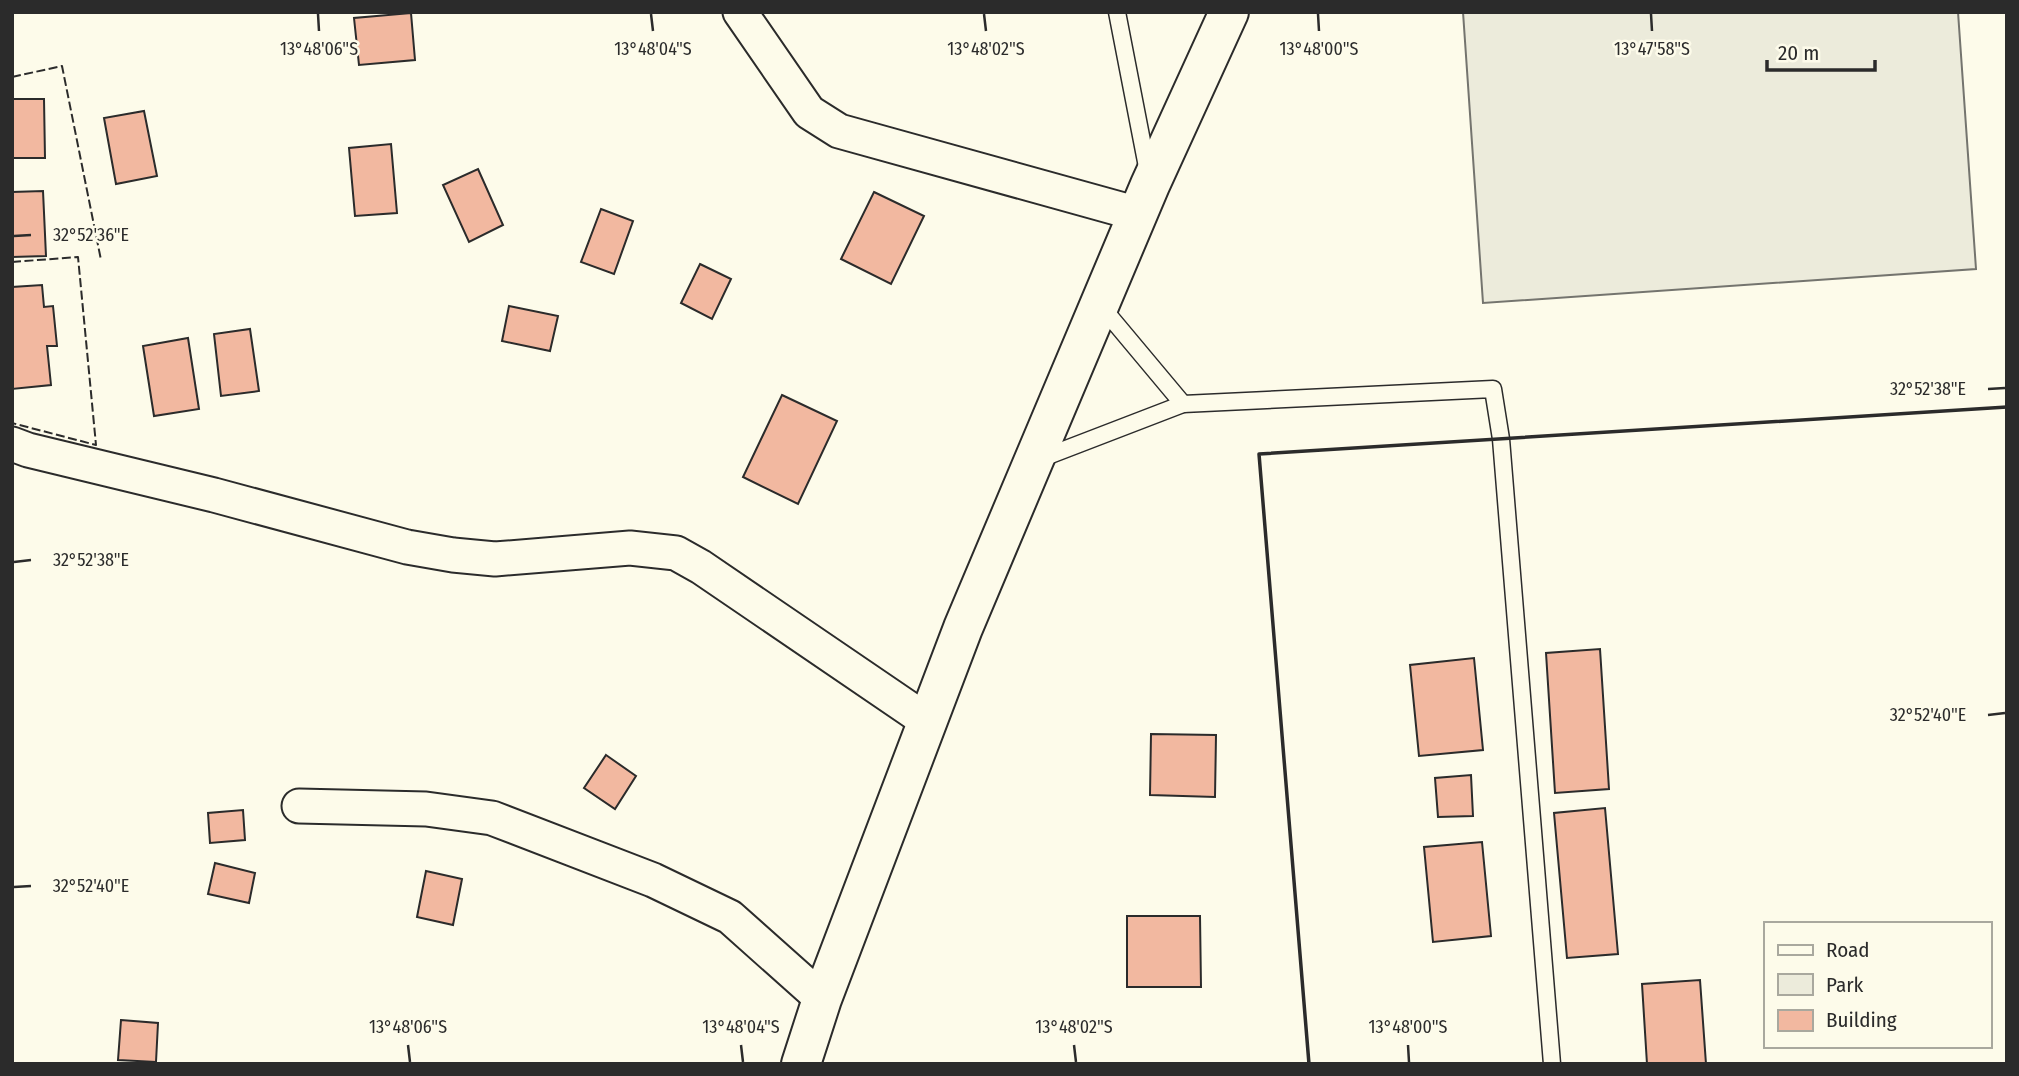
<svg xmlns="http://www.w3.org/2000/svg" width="2019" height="1076" font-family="'Fira Sans Condensed',sans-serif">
<rect width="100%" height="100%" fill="#fdfbea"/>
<path fill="#ecebdb" stroke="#74746e" stroke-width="2" d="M1463,12H1958L1976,269L1483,303Z"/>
<g fill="#f2b8a0" stroke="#2b2b2b" stroke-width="2">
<path d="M411,13L415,60L359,65L354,18Z"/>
<path d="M12,99H44L45,158H12Z"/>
<path d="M144,111L157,176L116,184L104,118Z"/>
<path d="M391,144L397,213L355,216L349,148Z"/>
<path d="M478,169L503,225L469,242L443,185Z"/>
<path d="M43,191L46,256L12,257V192Z"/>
<path d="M874,192L924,216L891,284L841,259Z"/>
<path d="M601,209L633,221L614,274L581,262Z"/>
<path d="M700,264L731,279L712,319L681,303Z"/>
<path d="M42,285L44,307L53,306L57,346H47L51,385L12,389V287Z"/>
<path d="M509,306L558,316L550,351L502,341Z"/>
<path d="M250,329L259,391L221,396L214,334Z"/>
<path d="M188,338L199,409L154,416L143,346Z"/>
<path d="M782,395L837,421L798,504L743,477Z"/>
<path d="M1600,649L1609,789L1555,793L1546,653Z"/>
<path d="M1474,658L1483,750L1419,756L1410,665Z"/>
<path d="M1151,734L1216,735L1215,797L1150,795Z"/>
<path d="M606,755L636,776L615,809L584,788Z"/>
<path d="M1471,775L1473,816L1438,817L1435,778Z"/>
<path d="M1605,808L1618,954L1567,958L1554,813Z"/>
<path d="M243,810L245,840L210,843L208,813Z"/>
<path d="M1482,842L1491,936L1433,942L1424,847Z"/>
<path d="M215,863L255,873L249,903L208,894Z"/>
<path d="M426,871L462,879L453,925L417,917Z"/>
<path d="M1127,916H1200L1201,987H1127Z"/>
<path d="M1700,980L1706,1064H1647L1642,984Z"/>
<path d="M121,1020L158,1023L156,1062L118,1060Z"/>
</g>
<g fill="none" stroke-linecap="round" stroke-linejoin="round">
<defs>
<g id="service">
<path d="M1117,12L1148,172"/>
<path d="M1101,306L1183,404"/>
<path d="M1040,459L1183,404L1493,389L1501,439L1552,1064"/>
</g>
<g id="minor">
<path d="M740,12L809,112L839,131L1138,214"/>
<path d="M12,444L28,450L214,495L407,547L453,555L495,559L630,548L676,553L701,567L927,721"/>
<path d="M299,806L426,809L492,818L653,880L730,917L822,999"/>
</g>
<path id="trunk" d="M801,1064L822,999L963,628L1150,185L1229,12"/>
</defs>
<use href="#service" stroke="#2b2b2b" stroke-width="19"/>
<use href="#minor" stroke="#2b2b2b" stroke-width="37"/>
<use href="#trunk" stroke="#2b2b2b" stroke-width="42"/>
<use href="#service" stroke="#fdfbea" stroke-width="16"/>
<use href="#minor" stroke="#fdfbea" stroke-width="33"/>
<use href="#trunk" stroke="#fdfbea" stroke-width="38"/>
<g stroke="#2b2b2b" stroke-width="2" stroke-dasharray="9 3.5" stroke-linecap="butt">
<path d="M12,77L62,66L101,260"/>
<path d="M12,262L78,257L96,445L12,423"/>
</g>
<path stroke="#2b2b2b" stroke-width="3.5" d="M1309,1064L1259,454L2007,407"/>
</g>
<path fill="none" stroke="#2b2b2b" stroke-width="2.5" d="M318,14L319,31M651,14L653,31M984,14L986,31M1318,14L1319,31M1651,14L1652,31M14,236L31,235M1988,389L2005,388M14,562L31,560M1988,715L2005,713M14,887L31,886M408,1045L410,1062M741,1045L743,1062M1074,1045L1076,1062M1408,1045L1409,1062"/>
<g font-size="18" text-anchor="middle" fill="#2b2b2b" stroke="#fdfbea" stroke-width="5" stroke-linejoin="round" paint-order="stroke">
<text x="319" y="55">13°48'06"S</text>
<text x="653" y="55">13°48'04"S</text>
<text x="986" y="55">13°48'02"S</text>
<text x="1319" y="55">13°48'00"S</text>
<text x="1652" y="55">13°47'58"S</text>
<text x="91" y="241">32°52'36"E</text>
<text x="1928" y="395">32°52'38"E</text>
<text x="91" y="566">32°52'38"E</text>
<text x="1928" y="721">32°52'40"E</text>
<text x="91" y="892">32°52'40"E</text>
<text x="408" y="1033">13°48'06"S</text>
<text x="741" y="1033">13°48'04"S</text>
<text x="1074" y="1033">13°48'02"S</text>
<text x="1408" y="1033">13°48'00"S</text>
</g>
<rect width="2019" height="1076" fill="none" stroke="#2b2b2b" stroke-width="28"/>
<rect x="1764" y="922" width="228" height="126" fill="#fdfbea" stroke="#a9a89e" stroke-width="2"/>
<rect x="1778" y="945" width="35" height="10" fill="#fdfbea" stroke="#a9a89e" stroke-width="2"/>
<text x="1826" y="957" font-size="21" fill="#2b2b2b">Road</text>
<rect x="1778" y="974" width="35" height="21" fill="#ecebdb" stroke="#a9a89e" stroke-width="2"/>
<text x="1826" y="992" font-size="21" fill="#2b2b2b">Park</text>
<rect x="1778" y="1010" width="35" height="21" fill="#f2b8a0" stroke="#a9a89e" stroke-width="2"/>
<text x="1826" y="1027" font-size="21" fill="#2b2b2b">Building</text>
<path d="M1767 60v10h108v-10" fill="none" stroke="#2b2b2b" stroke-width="3.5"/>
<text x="1778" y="60" font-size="21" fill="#2b2b2b" stroke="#fdfbea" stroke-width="5" paint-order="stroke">20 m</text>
</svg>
